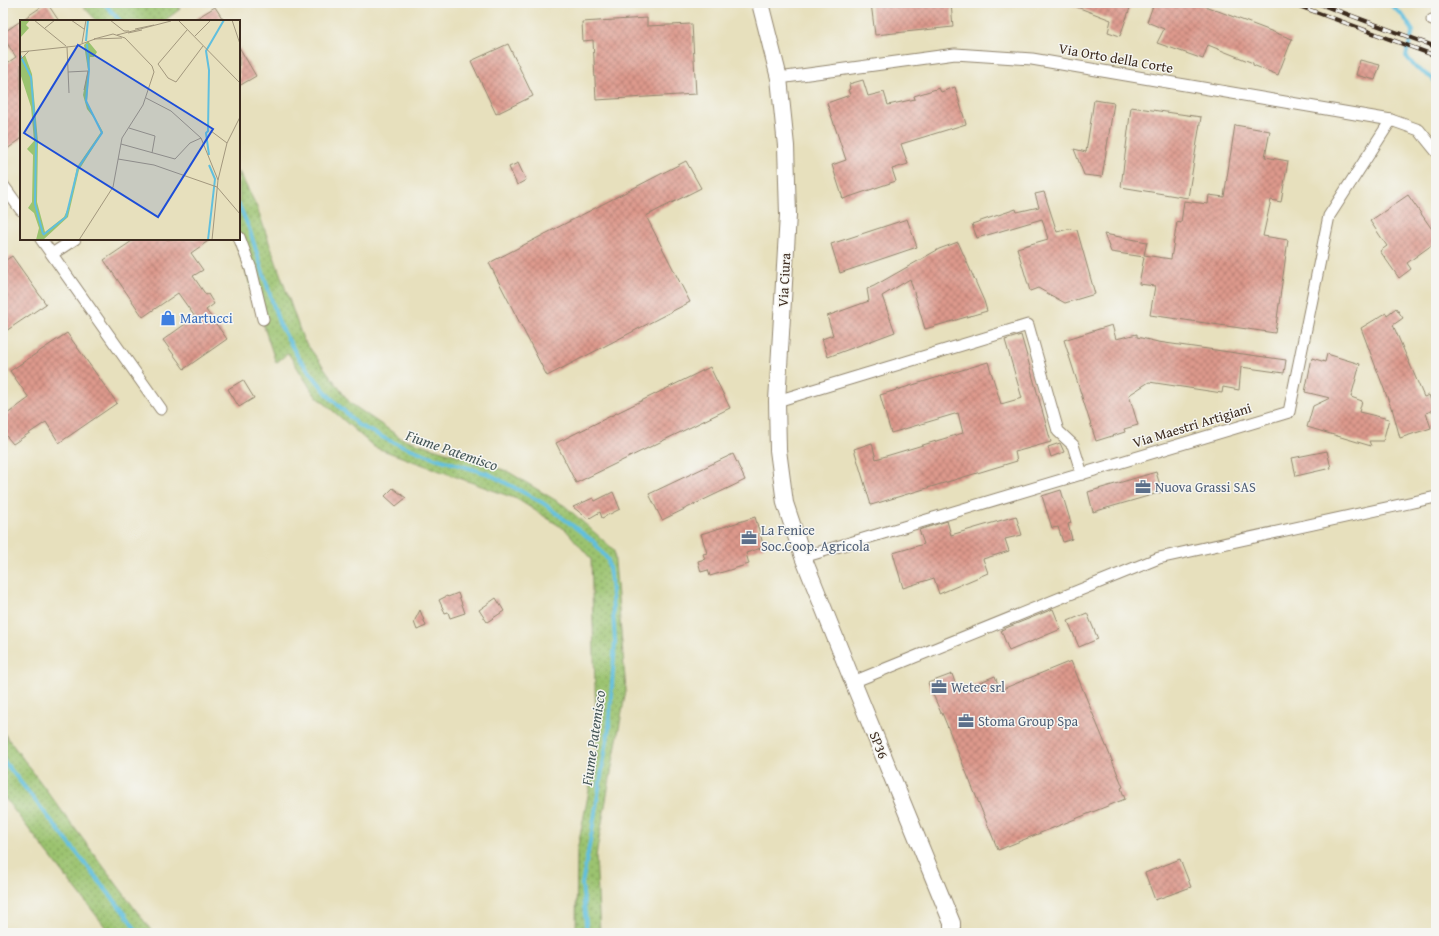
<svg xmlns="http://www.w3.org/2000/svg" width="1439" height="936" font-family="'Gentium Book Plus',serif">
<defs>
<pattern id="grass-dots" width="8" height="8" patternUnits="userSpaceOnUse"><rect width="8" height="8" fill="#9bc36f"/><path d="M2 2h.1M6 6h.1" fill="none" stroke="#809f5b" stroke-width="1.8" stroke-linecap="round"/></pattern>
<pattern id="building-cross-hatch" width="8" height="8" patternUnits="userSpaceOnUse"><rect width="8" height="8" fill="#dd998c"/><path d="M0 0l8 8M0 8l8-8" fill="none" stroke="#b47d72"/></pattern>
</defs>
<rect width="100%" height="100%" fill="#f6f6f2"/>
<filter id="ink" filterUnits="userSpaceOnUse"><feTurbulence type="fractalNoise" baseFrequency=".025" numOctaves="2"/><feDisplacementMap in="SourceGraphic" scale="8" xChannelSelector="R" yChannelSelector="G"/><feConvolveMatrix kernelMatrix="1 2 1 2 8 2 1 2 1" color-interpolation-filters="sRGB"/></filter>
<filter id="wash" filterUnits="userSpaceOnUse"><feTurbulence type="fractalNoise" baseFrequency=".012" numOctaves="4" result="noise"/><feDisplacementMap in="SourceGraphic" scale="16" xChannelSelector="R" yChannelSelector="G"/><feGaussianBlur stdDeviation="0.9" result="paint"/><feColorMatrix in="noise" values="0 0 0 0 0 0 0 0 0 0 0 0 0 0 0 0 0 1.4 0 .05"/><feComposite in="paint" operator="in"/></filter>
<g filter="url(#wash)">
<rect width="100%" height="100%" fill="#e7e0bd"/>
<g fill="url(#grass-dots)" stroke="#6b7646">
<path d="M80,3H176L180,9L164,21H97Z"/>
<path d="M239,172L256,205L303,339L350,403L401,438L507,471L565,506L614,550L626,690L596,856L600,933H576L577,851L597,750L591,559L566,530L517,499L374,447L314,394L288,353L276,363L235,239H239Z"/>
<path d="M3,732L153,933H110L3,796Z"/>
</g>
<g fill="none" stroke-linecap="round" stroke-linejoin="round">
<g stroke="#60bfde" stroke-width="4">
<path d="M104,3L120,21"/>
<path d="M1389,3L1404,17L1413,31L1406,56L1416,68L1432,78L1436,83"/>
<path d="M239,205L249,228L279,323L298,357L329,396L358,425L390,441L435,458L489,474L543,503L593,541L608,560L611,581L615,642L609,728L592,831L582,884L587,933"/>
<path d="M3,760L126,915L138,933"/>
</g>
</g>
<g id="blocks">
<g fill="url(#building-cross-hatch)">
<path d="M47,3L59,21H21V139L3,152V66L16,57L3,37V33Z"/>
<path d="M871,3H951L953,27L875,35Z"/>
<path d="M1069,3H1130L1128,8H1130L1120,36L1108,32L1111,20L1069,4Z"/>
<path d="M1154,3H1197L1292,39L1278,75L1253,65V63L1208,45L1203,59L1157,43L1164,29L1147,22Z"/>
<path d="M215,7L224,21H192Z"/>
<path d="M647,18V26L692,24L696,94L596,100L593,40L583,41L582,22Z"/>
<path d="M508,44L533,96L496,114L471,61Z"/>
<path d="M239,47L256,76L239,86Z"/>
<path d="M1360,60L1380,65L1375,80L1356,75Z"/>
<path d="M863,80L868,96L884,92L888,105L915,99L914,96L939,88L941,92L955,87L966,124L901,144L908,164L892,169L896,181L843,199L832,165L846,160L827,103L850,95L848,90L850,89L849,84Z"/>
<path d="M1094,100L1114,103L1102,177L1084,175L1074,149L1086,152Z"/>
<path d="M1131,107L1201,117L1188,198L1121,187Z"/>
<path d="M1235,125L1270,131L1265,157L1288,161L1281,202L1271,200L1263,236L1288,240L1275,333L1150,315L1155,286L1139,284L1144,257L1111,252L1104,234L1147,242L1144,255L1171,259L1177,222L1181,223L1184,201L1208,204L1209,195L1224,197Z"/>
<path d="M686,161L701,188L646,216L690,302L547,376L489,263Z"/>
<path d="M518,163L526,180L517,185L509,167Z"/>
<path d="M1044,192L1057,232L1068,229L1077,230L1095,294L1065,303L1038,288L1030,291L1017,248L1048,239L1042,219L977,238L972,224L1016,209L1017,212L1039,207L1035,194Z"/>
<path d="M1408,195L1436,235V242L1407,263L1411,269L1399,278L1380,251L1387,246L1370,221Z"/>
<path d="M907,219L917,247L840,273L831,244Z"/>
<path d="M135,239H211L191,253L203,270L193,276L206,295L208,294L214,304L206,310L227,339L184,369L163,340L195,317L178,293L143,317L104,260Z"/>
<path d="M958,242L984,301L987,311L925,329L910,279L882,296L895,332L828,357L822,339L833,335L827,316L869,301L867,289L874,286L939,249Z"/>
<path d="M12,256L46,304L3,333V262Z"/>
<path d="M1396,308L1403,318L1393,325L1424,397L1429,395L1434,410L1426,413L1431,428L1400,438L1392,408V410L1361,328L1386,313L1387,315Z"/>
<path d="M1112,325L1116,339L1137,334V337L1158,342L1286,360L1284,373L1241,367L1239,390L1223,387L1222,393L1149,382L1129,395L1138,425L1124,429L1125,432L1096,441L1064,340Z"/>
<path d="M67,333L117,403L59,443L46,422L13,444L3,432V417L29,398L10,371Z"/>
<path d="M1021,335L1051,442L1015,452L1017,461L871,505L854,449L872,443L876,459L963,433L958,413L891,433L880,395L988,362L1001,404L1022,398L1005,340Z"/>
<path d="M1327,354L1360,364L1351,397L1362,401L1359,412L1389,419L1383,441H1369L1371,446L1307,427L1313,406L1330,398L1305,392L1312,358L1325,362Z"/>
<path d="M710,367L730,408L576,483L556,443Z"/>
<path d="M243,380L254,398L239,407L228,389Z"/>
<path d="M1060,443L1064,452L1051,457L1048,447Z"/>
<path d="M1327,451L1331,468L1296,476L1292,458Z"/>
<path d="M733,454L745,480L662,520L649,494Z"/>
<path d="M1156,472L1162,492L1093,512L1088,492Z"/>
<path d="M393,488L406,498L396,506L385,496Z"/>
<path d="M1061,490L1071,523L1068,524L1072,539L1063,542L1058,527L1052,528L1042,496Z"/>
<path d="M613,492L620,509L602,518L600,512L588,519L573,507L593,498L595,501Z"/>
<path d="M1016,516L1022,535L1005,539L1009,551L983,559L988,573L939,594L934,578L903,588L893,553L924,544L919,530L947,521L951,535Z"/>
<path d="M755,517L764,547L746,553L749,564L710,576L708,570L701,572L698,561L705,559L703,554L707,553L701,534Z"/>
<path d="M458,593L465,613L450,618L448,612L445,613L439,600L447,596L448,597Z"/>
<path d="M496,598L504,611L487,622L479,610Z"/>
<path d="M1053,609L1061,629L1009,651L1001,630Z"/>
<path d="M420,610L426,626L417,630L414,622Z"/>
<path d="M1087,613L1098,639L1079,647L1068,621Z"/>
<path d="M1071,661L1123,787L1121,788L1125,799L998,850L942,713H941L928,683L952,674L958,691L995,676L1000,690Z"/>
<path d="M1180,859L1191,887L1155,900L1145,873Z"/>
</g>
</g>
</g>
<g filter="url(#ink)">
<use href="#blocks" fill-opacity="0" stroke="#91856e" stroke-width="1"/>
<g fill="none" stroke-linecap="round" stroke-linejoin="round">
<defs>
<g id="minor">
<path d="M1432,20L1436,21"/>
<path d="M779,78L955,54L1032,59L1391,120L1419,130L1436,151"/>
<path d="M3,185L21,210"/>
<path d="M239,237L251,269L263,319"/>
<path d="M41,239L161,409"/>
<path d="M52,254L75,239"/>
<path d="M777,401L1028,325L1058,431L1073,445L1082,474"/>
<path d="M803,557L1289,412L1329,216L1391,120"/>
<path d="M853,682L1159,558L1436,497"/>
</g>
<path id="secondary" d="M760,3L779,78L786,146L788,215L777,401L778,450L785,503L803,557L853,682L952,923V933"/>
</defs>
<use href="#minor" stroke="#91856e" stroke-width="13"/>
<use href="#secondary" stroke="#91856e" stroke-width="18"/>
<use href="#minor" stroke="#fff" stroke-width="11"/>
<use href="#secondary" stroke="#fff" stroke-width="16"/>
<defs>
<g id="rail">
<path d="M1291,3L1436,56"/>
<path d="M1317,3L1436,47"/>
</g>
</defs>
<use href="#rail" stroke="#3b2a1e" stroke-width="4.5"/>
<use href="#rail" stroke="#f6f6f2" stroke-width="3" stroke-dasharray="9" stroke-linecap="butt"/>
</g>
</g>
<defs>
<symbol id="shop-bare" viewBox="-9 -9 18 18"><path d="M-5-2.5h2.3a2.7 3.5 0 0 1 5.4 0H5L5.5 6h-11ZM-1.5-2.5h3a1.5 2.3 0 0 0-3 0Z" fill="#3f7fe0" stroke="#f6f6f2" stroke-width="2.5" paint-order="stroke"/></symbol>
<symbol id="office-bare" viewBox="-9 -9 18 18"><path d="M-6-3h4V-5.5h4V-3h4V5H-6ZM-1-4.5V-3h2v-1.5ZM-6 0V1H6V0Z" fill="#5c6f8a" stroke="#f6f6f2" stroke-width="2.5" paint-order="stroke"/></symbol>
</defs>
<g fill-rule="evenodd">
<use href="#shop-bare" x="157" y="307" width="22" height="22"/>
<use href="#office-bare" x="1132" y="476" width="22" height="22"/>
<use href="#office-bare" x="738" y="527" width="22" height="22"/>
<use href="#office-bare" x="928" y="676" width="22" height="22"/>
<use href="#office-bare" x="955" y="710" width="22" height="22"/>
</g>
<g text-anchor="middle" dominant-baseline="central" stroke-width="3" stroke-linejoin="round" paint-order="stroke">
<g font-size="14" fill="#3b2a1e" stroke="#f6f6f2">
<text transform="translate(1116 58) rotate(10)">Via Orto della Corte</text>
<text transform="translate(784 280) rotate(-87)">Via Ciura</text>
<text transform="translate(1192 425) rotate(-17)">Via Maestri Artigiani</text>
<text transform="translate(879 745) rotate(68)">SP36</text>
</g>
<g font-size="14" fill="#366cbe" stroke="#f6f6f2" text-anchor="start">
<text x="180" y="318">Martucci</text>
</g>
<g font-size="14" fill="#4e5e75" stroke="#f6f6f2" text-anchor="start">
<text x="1155" y="487">Nuova Grassi SAS</text>
<text x="761" y="530">La Fenice<tspan x="761" dy="16">Soc.Coop. Agricola</tspan></text>
<text x="951" y="687">Wetec srl</text>
<text x="978" y="721">Stoma Group Spa</text>
</g>
<g font-size="15" font-style="italic" fill="#465758" stroke="#f6f6f2">
<text transform="translate(452 450) rotate(19)">Fiume Patemisco</text>
<text transform="translate(593 738) rotate(-82)">Fiume Patemisco</text>
</g>
</g>
<g transform="translate(20 20)">
<rect width="220" height="220" fill="#e7e0bd"/>
<path d="M0,0H10L6,5L9,8L0,18ZM68,21L77,32L74,37H70L67,83L83,112L59,150L48,197L23,220H16L19,208L14,193L8,188L12,182L13,135L7,129L14,121L11,87L0,53V41L5,35L12,54L18,122L17,182L25,212L44,197L49,186L57,147L81,112L77,102L67,89L63,75L68,50L64,25Z" fill="#9bc36f"/>
<path fill="none" stroke="#60bfde" stroke-width="2" d="M66,21L68,0M0,35L11,57L16,118L15,184L23,214M189,135L186,113L188,111L189,50L186,31L204,0M23,215L46,197L58,148L82,113L66,81L69,50L67,24M188,220L195,159L189,145"/>
<path fill="none" stroke="#a2977d" stroke-width="1" d="M14,0L46,26M51,0L64,9M90,0L104,11H109M158,0L220,63M212,0L220,24M25,8L35,0M115,9L134,5M167,10L138,44L148,58L156,62L183,26M108,13L122,10M97,15L151,1M175,16L191,0M74,19L102,18M62,23L66,0M47,27L49,73M0,32L56,26L75,19M0,40L9,31M48,52L68,51L64,70M126,78L151,91L181,118L198,160M109,108L135,116L132,133M191,111L207,123M101,124L155,139L170,123L181,118M98,139L134,145L197,167L220,194M59,220L93,167L102,118L123,85L134,52L132,46L105,18L93,14L74,19M192,220L198,160L207,123L220,97"/>
<path fill="#1d4ed8" fill-opacity="0.15" stroke="#1d4ed8" stroke-width="2" d="M58,25L193,109L138,197L4,113Z"/>
<rect width="220" height="220" fill="none" stroke="#3b2a1e" stroke-width="2"/>
</g>
<rect width="1439" height="936" fill="none" stroke="#f6f6f2" stroke-width="16"/>
</svg>
